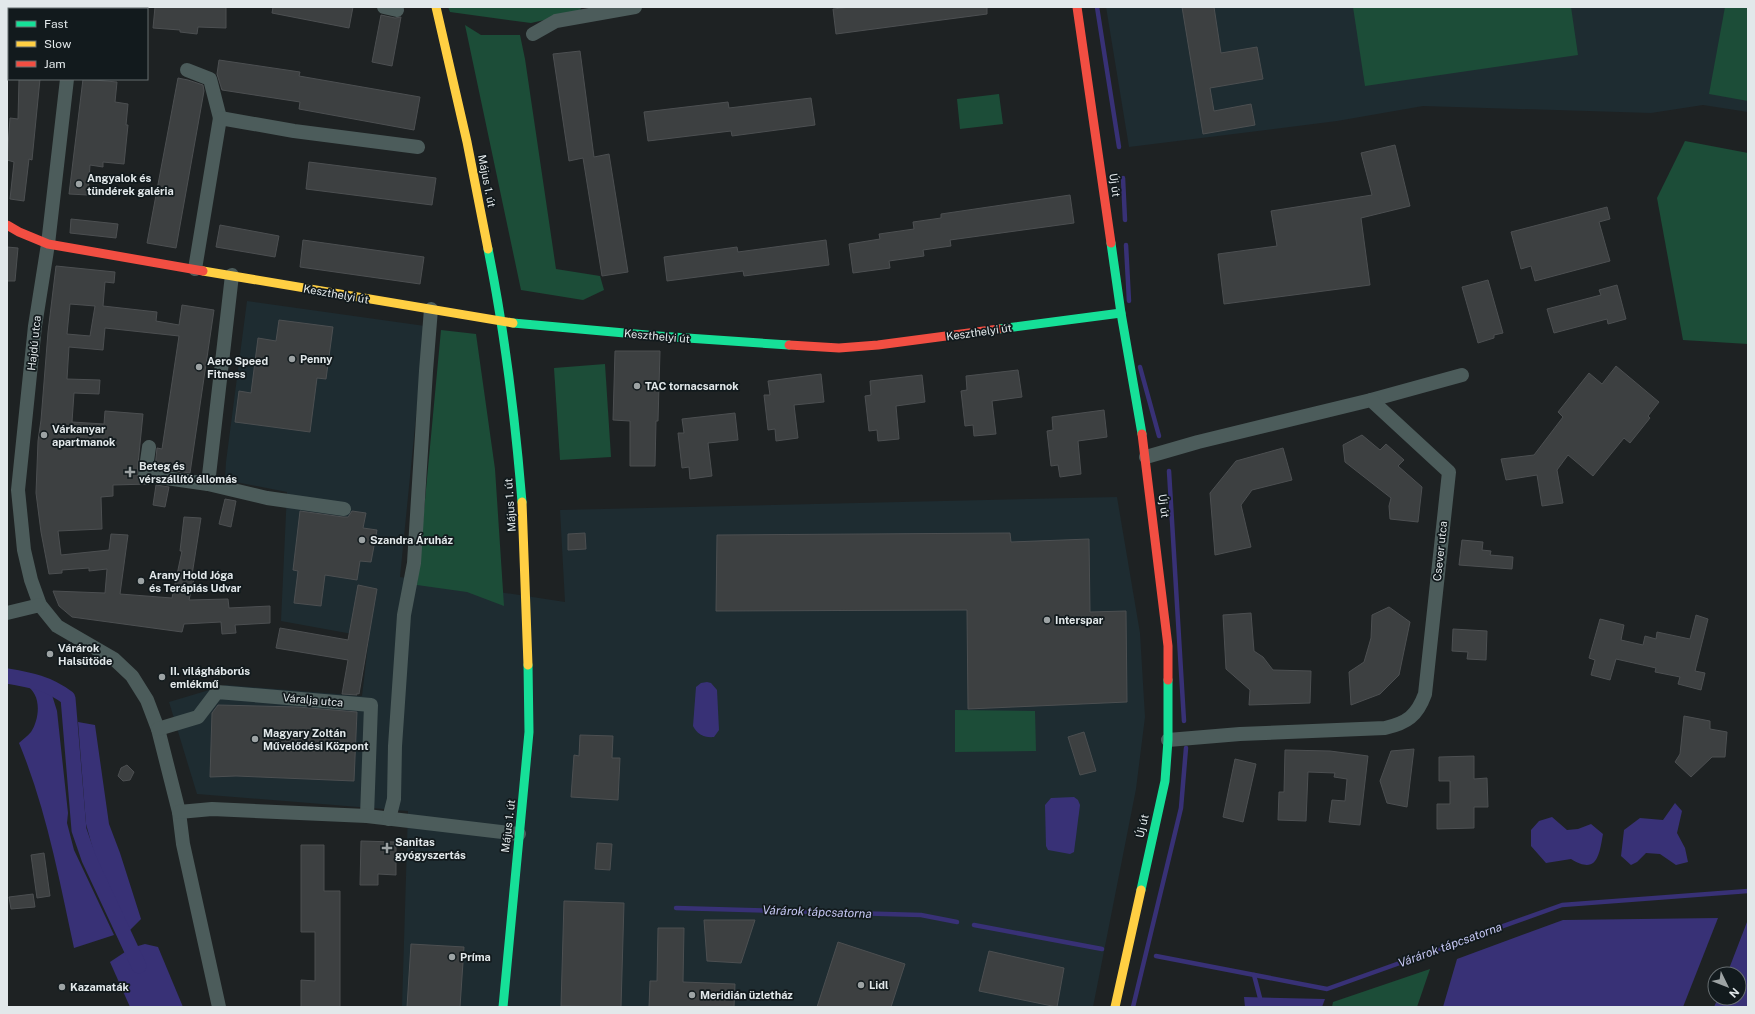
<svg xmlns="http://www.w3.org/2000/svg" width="1755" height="1014" font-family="'Public Sans',sans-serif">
<rect width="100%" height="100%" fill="#1e2223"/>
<g fill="#1e2c31">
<path d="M1106,7H1748V112L1703,105L1651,113L1423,106L1337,121L1129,147Z"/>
<path d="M247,301L425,326L400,577L565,602L560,510L1117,497L1140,633L1145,717L1136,789L1093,1007H402L408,811L197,794L169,702L226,685L362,696L369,637L281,621L287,492L225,480L226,462Z"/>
</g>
<g fill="#1c4d38">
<path d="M448,7H581L580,12L531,23L450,12Z"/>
<path d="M1353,7H1571L1578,55L1365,86Z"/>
<path d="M1725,7H1748V101L1709,94Z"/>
<path d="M465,25L481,35H520L525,59L556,269L600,276L604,290L583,300L521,290Z"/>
<path d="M999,94L1003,124L960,129L957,99Z"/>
<path d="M1685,141L1748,153V344L1683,340L1657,198Z"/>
<path d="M441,330L476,334L495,469L504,606L467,592L417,585Z"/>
<path d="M605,364L611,457L560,460L554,368Z"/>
<path d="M955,710L1035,711L1036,751L955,752Z"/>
<path d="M1430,969L1417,1007H1332L1333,1002Z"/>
</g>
<g fill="#383176">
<path d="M16,671L47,679L57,711L68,813L67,823L74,850L114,935L74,948C59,878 46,808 19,743C23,739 28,736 31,732C40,718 42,693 25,685C21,683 17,682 13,681Z"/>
<path d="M707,682L711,683L717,690L719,730L714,737C704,738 697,734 693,726L696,687L701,683Z"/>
<path d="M78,722L95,725L109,824L120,853L141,919L128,932L96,860L86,824Z"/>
<path d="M1074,797L1078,800L1080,805L1074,852L1070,854L1048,850L1046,846L1045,805L1051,798Z"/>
<path d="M1675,803L1682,811L1677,833L1685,848L1688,862L1676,865L1660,854L1646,853L1637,862L1631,865L1621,856L1624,830L1640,818L1663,820Z"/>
<path d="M1552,817L1567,830L1578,829L1591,824L1603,834C1599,856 1597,875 1571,859L1546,863L1531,846V830L1539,821Z"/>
<path d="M1718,918L1683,1007H1443L1457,959L1563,920Z"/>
<path d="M1747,922H1748V1007H1714L1718,998H1739V974H1727Z"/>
<path d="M145,944L158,947L183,1007H130L110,962L131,948Z"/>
<path d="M1244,997L1325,999L1322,1007H1245Z"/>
</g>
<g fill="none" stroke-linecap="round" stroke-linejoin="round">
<g stroke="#383176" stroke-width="4.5">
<path d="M1097,7L1119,147"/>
<path d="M1123,178L1125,220"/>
<path d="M1126,245L1129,301"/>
<path d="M1140,367L1159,436"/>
<path d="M1169,471L1184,721"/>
<path d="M676,908L921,915L957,922"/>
<path d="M974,925L1102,949"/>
<path d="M1156,956L1327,989L1562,905L1748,891"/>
<path d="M1254,975L1260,998"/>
<path d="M1133,1007L1181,808L1186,748"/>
</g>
<path stroke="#383176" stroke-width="15" d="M7,676C31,680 48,683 68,698L79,830L89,859L139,966"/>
</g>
<g fill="#3d4041" stroke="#4c4f51" fill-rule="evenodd">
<path d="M155,7H226V28L198,27L197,34L180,32V30L153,28Z"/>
<path d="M273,7H353L349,28L272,13Z"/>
<path d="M851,7H987V14L836,34L833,9Z"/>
<path d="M1182,7H1214L1221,53L1257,47L1263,79L1210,88L1214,111L1251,104L1255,125L1203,134Z"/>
<path d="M381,15L395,18L401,17L392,66L372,62Z"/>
<path d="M580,51L594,157L609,154L628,272L602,276L583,158L569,161L553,54Z"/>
<path d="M219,60L300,72L299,76L420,97L414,130L299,109L300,102L222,90L217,74Z"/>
<path d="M178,78L188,80L203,85L204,91L176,248L147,243Z"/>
<path d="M19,79H40L32,160L29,159L24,201L10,199L14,162L7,160L10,118L18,119Z"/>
<path d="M83,79L117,82L115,102L128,104L126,125H128L124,164L103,162V167L90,165L88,195L69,194Z"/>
<path d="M811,98L815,125L732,136L731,131L648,141L644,112L728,102L729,108Z"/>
<path d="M1395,145L1410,206L1361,218L1370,285L1224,304L1218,254L1277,246L1271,211L1372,195L1361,153Z"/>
<path d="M309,162L436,178L432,205L306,189Z"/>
<path d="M1070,195L1074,223L950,240L951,246L923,250L924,256L889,261L890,268L853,273L849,244L880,239L879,234L914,229L913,222L941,218V214Z"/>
<path d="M1607,207L1610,219L1599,222L1610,261L1535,281L1531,266L1521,269L1511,232Z"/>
<path d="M71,219L118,224L116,238L70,233Z"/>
<path d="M220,225L279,236L275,257L216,247Z"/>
<path d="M303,240L424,257L420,284L300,267Z"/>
<path d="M826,240L829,265L744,276L743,271L667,281L664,257L737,247L738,252Z"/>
<path d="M7,247L18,248L15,281H7Z"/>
<path d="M56,266L115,272L114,283L105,282L103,306L157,312L156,321L179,325L182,305L214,310L190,473L155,468L157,448L162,449L179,336L105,328L103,350L69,347L67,379L100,380L99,394L74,393L72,422L104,424L105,411L143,414L137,474L139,481L149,484L113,485V496L101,497L102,529L58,531L61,555L109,550L111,534L128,535L120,594L172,598L182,551H180L184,517L201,518L192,575H195L189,600L228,599L229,608L270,606V623L235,625L236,633L222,634L221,622L184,624L182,632L72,617L59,606L53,591L105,593L107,569L89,571V568L62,570V573L49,574L41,532L36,493L38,441L41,420L48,332ZM70,304L95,306L90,336L67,334Z"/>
<path d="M1488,280L1503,333L1494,335V338L1478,343L1462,287Z"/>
<path d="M1617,285L1626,319L1608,324L1607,319L1554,333L1547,309L1601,295L1599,290Z"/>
<path d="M279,320L333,327L326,379L317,378L310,432L235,422L239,391L251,393L258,338L276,341Z"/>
<path d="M615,351H660L658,421H656L655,466H630V421L613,420Z"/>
<path d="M1616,366L1659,402L1648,416L1650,418L1630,443L1624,438L1593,476L1568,455L1557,470L1563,503L1542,506L1537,475L1506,480L1501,459L1534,455L1563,417L1558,412L1589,373L1602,384Z"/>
<path d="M1018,370L1022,397L992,401L996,434L974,436L973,425L965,426L961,391L967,390L966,376Z"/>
<path d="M821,374L824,402L794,405L798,438L776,441L775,429L768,430L764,395H770L768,381Z"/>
<path d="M922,375L925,402L896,406L899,439L878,441L877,430L869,431L865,396L871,395L870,381Z"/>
<path d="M1104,410L1107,437L1078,441L1081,474L1060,477L1058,465L1051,466L1047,431L1053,430L1052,417Z"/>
<path d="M735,413L738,440L708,443L712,476L690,479L689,467L682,468L678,433H684L682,419Z"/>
<path d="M1362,435L1380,450L1386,444L1404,460L1398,466L1422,487L1418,522L1390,519L1389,506L1391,498L1345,462L1343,445Z"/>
<path d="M1283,448L1292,480L1252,490L1241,505L1251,547L1215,555L1210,493L1236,461Z"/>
<path d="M156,485L169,487L165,507L153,505Z"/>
<path d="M225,499L236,501L231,527L219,524Z"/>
<path d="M300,511L343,517H348L352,511L366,513L363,528L377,530L371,562L360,561L357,580L325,575L321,606L294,603L298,571L293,570Z"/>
<path d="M585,533L586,549L568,550V534Z"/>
<path d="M1010,533L1011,542L1089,539L1090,612L1126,611L1127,702L968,709L967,610L716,611L717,535Z"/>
<path d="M1462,540L1483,542L1482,550L1491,551L1490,555L1513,557L1512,569L1459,565Z"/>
<path d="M358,585L377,589L359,694L357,693V695L342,694L348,660L276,648L280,628L348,640Z"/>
<path d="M1389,607L1410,622L1399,675L1380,694L1351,705L1349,672L1364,662L1371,638L1372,615Z"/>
<path d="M1251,613L1254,651L1263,657L1273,670L1311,671L1310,703L1249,705L1250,690L1226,669L1223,615Z"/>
<path d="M1696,615L1708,619L1695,671L1705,673L1701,690L1678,684L1680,677L1655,672L1656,668L1616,659L1610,680L1591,675L1595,660L1589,658L1600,619L1624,625L1621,640L1643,645L1645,636L1656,639L1657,632L1690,639Z"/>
<path d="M1453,629L1487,631L1486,660L1467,659L1468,652L1452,651Z"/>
<path d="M218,705L298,707L357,712L354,781L236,776L210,777L212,713Z"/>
<path d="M1684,716L1710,721V729L1727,732L1725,757H1712L1691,777L1675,762L1680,754Z"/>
<path d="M1084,732L1096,771L1080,775L1068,737Z"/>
<path d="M580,735L613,736L612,758H620L618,800L571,797L574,755L579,756Z"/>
<path d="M1414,749L1407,807L1387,803L1380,781L1391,751Z"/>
<path d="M1285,750L1330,751L1368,756L1360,825L1329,822L1332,800L1345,801L1347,779L1334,777L1335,773L1308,772L1306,821L1278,820L1279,792H1284Z"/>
<path d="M1474,756V779L1487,778L1488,807H1474V828L1437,829V804H1450V781H1439V757Z"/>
<path d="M1235,759L1256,764L1243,822L1223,817Z"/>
<path d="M127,765L134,772L130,780L123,781L118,776L121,768Z"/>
<path d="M361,841L396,842V875L378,874V885H360Z"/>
<path d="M597,843L612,844L610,870L595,869Z"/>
<path d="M301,845H324V891H340V1007H301V980L315,981V932H301Z"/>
<path d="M44,853L50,896L37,898L31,855Z"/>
<path d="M33,894L35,907L11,909L9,897Z"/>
<path d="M564,901L624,903L621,1007L561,1006Z"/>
<path d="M704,920H755L741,963L707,961Z"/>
<path d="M658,928H684L683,982L735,984L734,1007H649L650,981H657Z"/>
<path d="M838,942L905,964L891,1007H817Z"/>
<path d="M411,944L464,947L460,1007H407Z"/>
<path d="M989,951L1064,968L1057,1007L979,991Z"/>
</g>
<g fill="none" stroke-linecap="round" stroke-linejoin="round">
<g stroke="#4c5c5b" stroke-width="14">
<path d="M384,7L397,10"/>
<path d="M76,9L77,7"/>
<path d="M533,34L556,21L635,7"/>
<path d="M187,70L210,79L220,118"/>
<path d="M67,79L48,244L35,326L18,490L24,550L31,580L40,605L57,626L114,659L132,676L147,700L158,729L179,812L183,844L219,1007"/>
<path d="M195,269L220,118L294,131L418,147"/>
<path d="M1371,400L1462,375"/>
<path d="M149,447L145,475L208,484L267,498L344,509"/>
<path d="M1146,457L1198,442L1371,400L1449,472L1425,694C1417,716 1407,723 1385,728L1240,734L1168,740"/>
<path d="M208,484L232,275"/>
<path d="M7,613L40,605"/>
<path d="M158,729L198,717L217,692L371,705L367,816"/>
<path d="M179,812L212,809L367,816L519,834"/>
<path d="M389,819L394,799L395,746L404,615L414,563L426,371L431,309"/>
</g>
<g stroke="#16e098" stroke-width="9">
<path d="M1111,243L1121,313L1142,434"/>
<path d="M488,249C505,333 515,417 522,502"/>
<path d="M513,323L658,336L789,345"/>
<path d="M999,329L1121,313"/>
<path d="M1141,890L1165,781L1168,740V680"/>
<path d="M503,1007L529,732L528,665"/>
</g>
<g stroke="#ffcf43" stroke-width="9">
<path d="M436,7L467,142L488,249"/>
<path d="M203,271L513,323"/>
<path d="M522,502L528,665"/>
<path d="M1115,1007L1141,890"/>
</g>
<g stroke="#f24e42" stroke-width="9">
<path d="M1077,7L1111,243"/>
<path d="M7,225L19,232L48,244L203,271"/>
<path d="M789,345L839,348L878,345L999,329"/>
<path d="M1142,434L1168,646V680"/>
</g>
</g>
<g fill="#9da3a4" stroke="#121a1d" stroke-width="1.5">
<circle cx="79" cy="184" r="4"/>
<circle cx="292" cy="359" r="4"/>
<circle cx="199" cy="367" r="4"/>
<circle cx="637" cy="386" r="4"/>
<circle cx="44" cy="435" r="4"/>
<path d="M128 466h4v4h4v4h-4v4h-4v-4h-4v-4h4z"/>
<circle cx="362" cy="540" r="4"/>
<circle cx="141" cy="581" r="4"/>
<circle cx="1047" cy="620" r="4"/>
<circle cx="50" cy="654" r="4"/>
<circle cx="162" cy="677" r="4"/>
<circle cx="255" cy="739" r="4"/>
<path d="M385 842h4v4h4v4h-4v4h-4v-4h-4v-4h4z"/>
<circle cx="452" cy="957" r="4"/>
<circle cx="861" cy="985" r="4"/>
<circle cx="62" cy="987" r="4"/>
<circle cx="692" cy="995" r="4"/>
</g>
<g text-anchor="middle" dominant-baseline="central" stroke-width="3.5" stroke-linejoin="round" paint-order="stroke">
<g font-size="11" font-weight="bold" fill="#e2e8ea" stroke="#121a1d" text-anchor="start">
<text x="87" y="178">Angyalok és<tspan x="87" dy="13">tündérek galéria</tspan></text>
<text x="300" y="359">Penny</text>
<text x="207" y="361">Aero Speed<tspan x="207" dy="13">Fitness</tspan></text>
<text x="645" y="386">TAC tornacsarnok</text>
<text x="52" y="429">Várkanyar<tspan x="52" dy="13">apartmanok</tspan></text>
<text x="139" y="466">Beteg és<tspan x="139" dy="13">vérszállító állomás</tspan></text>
<text x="370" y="540">Szandra Áruház</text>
<text x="149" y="575">Arany Hold Jóga<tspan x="149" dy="13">és Terápiás Udvar</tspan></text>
<text x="1055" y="620">Interspar</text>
<text x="58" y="648">Várárok<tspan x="58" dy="13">Halsütöde</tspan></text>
<text x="170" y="671">II. világháborús<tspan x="170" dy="13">emlékmű</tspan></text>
<text x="263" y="733">Magyary Zoltán<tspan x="263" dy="13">Művelődési Központ</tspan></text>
<text x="395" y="842">Sanitas<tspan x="395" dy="13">gyógyszertás</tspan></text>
<text x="460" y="957">Príma</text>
<text x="869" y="985">Lidl</text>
<text x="70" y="987">Kazamaták</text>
<text x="700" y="995">Meridián üzletház</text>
</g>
<g font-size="11" fill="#e2e8ea" stroke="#121a1d">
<text transform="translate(487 181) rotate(79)">Május 1. út</text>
<text transform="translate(1115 185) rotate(82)">Új út</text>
<text transform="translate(336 294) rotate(10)">Keszthelyi út</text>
<text transform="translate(979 332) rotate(-8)">Keszthelyi út</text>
<text transform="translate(657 336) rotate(5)">Keszthelyi út</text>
<text transform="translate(34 343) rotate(-84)">Hajdú utca</text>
<text transform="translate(510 505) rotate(-94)">Május 1. út</text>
<text transform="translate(1164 506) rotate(83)">Új út</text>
<text transform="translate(1440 551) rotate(-84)">Csever utca</text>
<text transform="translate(313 700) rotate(5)">Váralja utca</text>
<text transform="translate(508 826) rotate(-83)">Május 1. út</text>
<text transform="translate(1142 826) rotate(-77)">Új út</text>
</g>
<g font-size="12" font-style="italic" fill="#c5c6f2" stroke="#121a1d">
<text transform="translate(817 912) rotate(2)">Várárok tápcsatorna</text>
<text transform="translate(1450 945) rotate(-20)">Várárok tápcsatorna</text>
</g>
</g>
<rect width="1755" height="1014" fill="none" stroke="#e2e8ea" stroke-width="16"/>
<rect x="8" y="8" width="140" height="72" fill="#121a1d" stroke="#656c6f"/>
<rect x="16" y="21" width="20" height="6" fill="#16e098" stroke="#656c6f"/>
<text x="44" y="28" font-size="12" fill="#e2e8ea">Fast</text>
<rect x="16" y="41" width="20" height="6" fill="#ffcf43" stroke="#656c6f"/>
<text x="44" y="48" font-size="12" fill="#e2e8ea">Slow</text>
<rect x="16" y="61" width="20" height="6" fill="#f24e42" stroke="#656c6f"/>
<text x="44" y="68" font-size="12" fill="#e2e8ea">Jam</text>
<g transform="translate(1727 986) rotate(133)"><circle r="19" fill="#121a1d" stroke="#656c6f"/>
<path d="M0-3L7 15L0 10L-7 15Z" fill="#9da3a4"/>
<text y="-6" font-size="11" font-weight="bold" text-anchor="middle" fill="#e2e8ea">N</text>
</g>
</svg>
